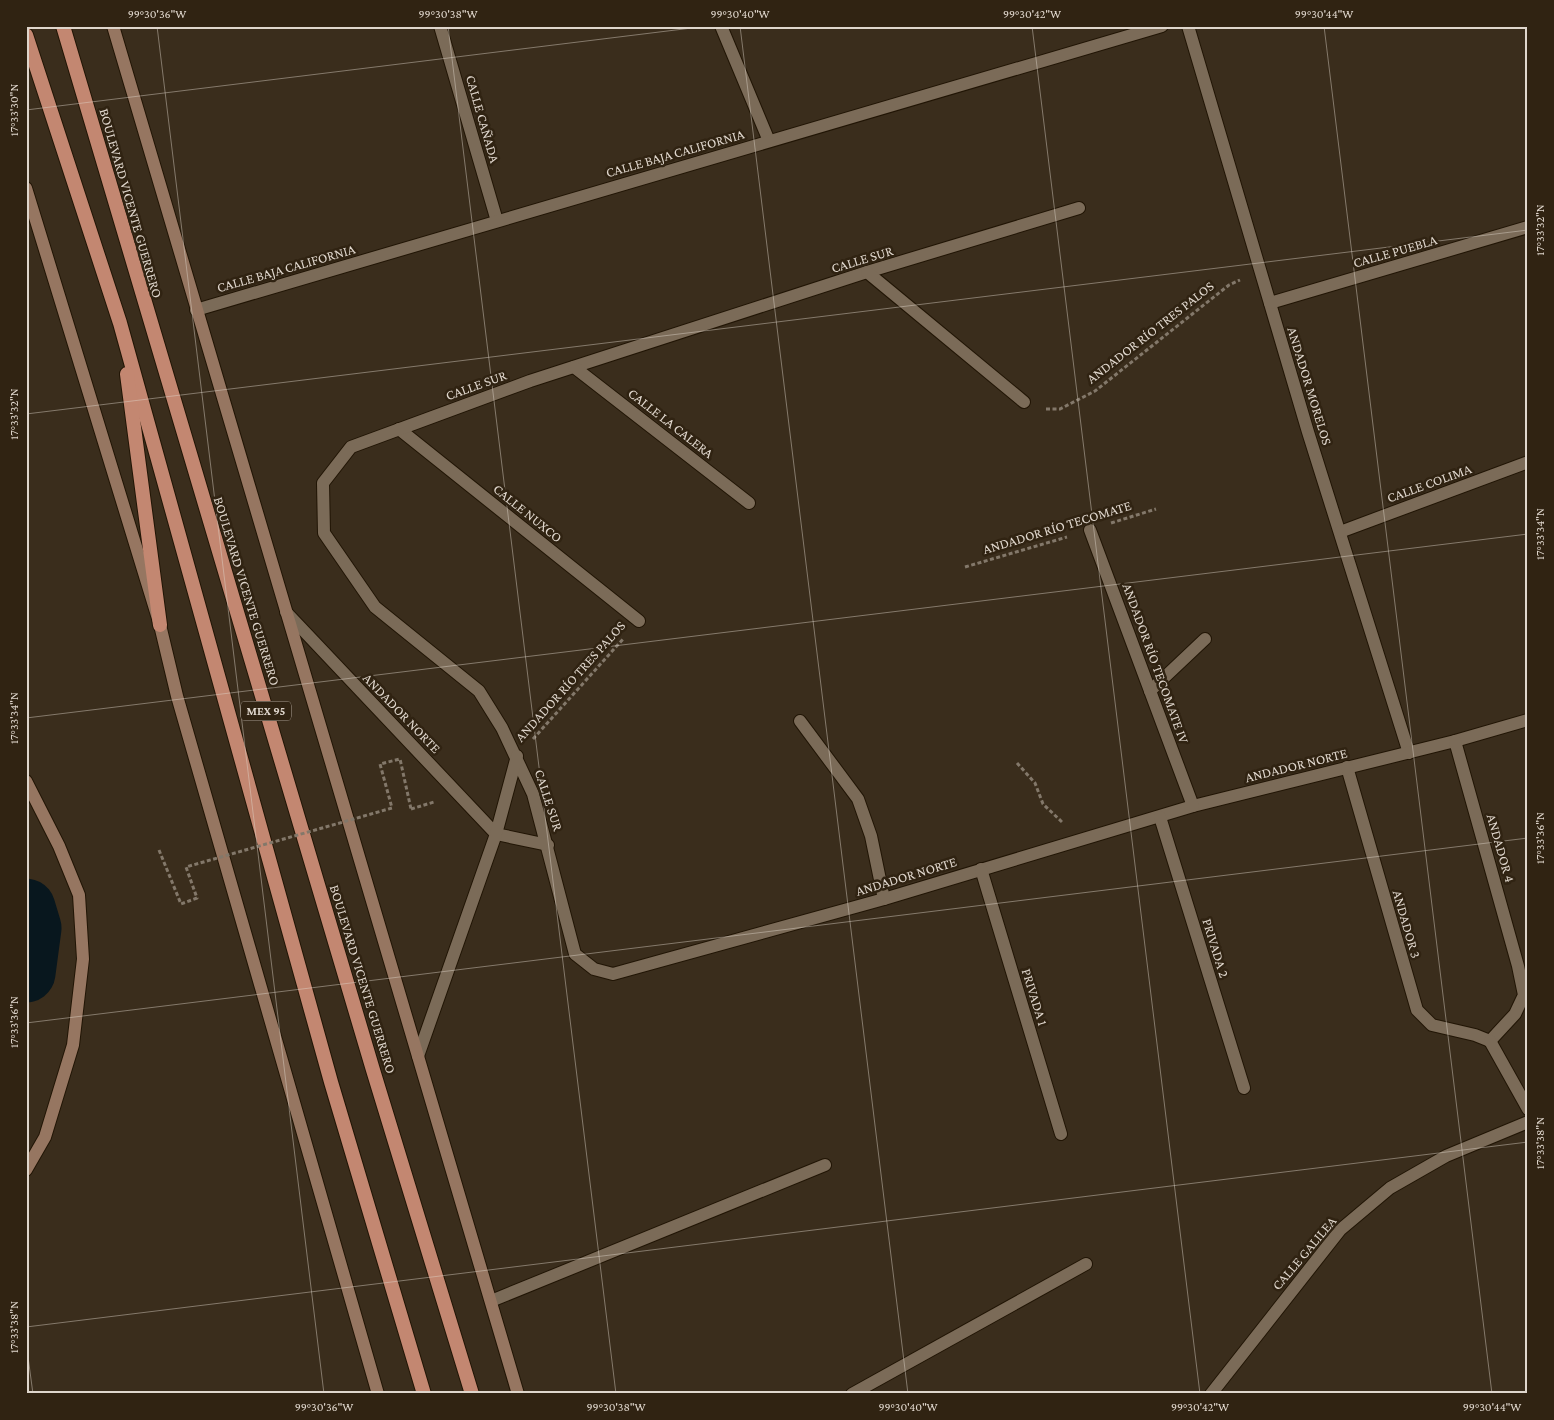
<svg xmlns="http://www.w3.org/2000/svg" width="1554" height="1420" font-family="'Crimson Pro',serif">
<rect width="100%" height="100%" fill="#3a2d1c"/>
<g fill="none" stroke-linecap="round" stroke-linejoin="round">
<path stroke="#08171e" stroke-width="59" d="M26,908L32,928L26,973"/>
<defs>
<path id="service" d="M491,1301L825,1165"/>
<g id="pedestrian">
<path d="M399,429L639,621"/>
<path d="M1150,691L1205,639"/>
</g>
<g id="minor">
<path d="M440,26L497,221"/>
<path d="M721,26L769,141"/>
<path d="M1188,26L1308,432L1409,753"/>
<path d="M1079,208L867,272L530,381L351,447L323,483L324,533L375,607L479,691L502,728L533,794L575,954L594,969L613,974L884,899L1193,806L1455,741L1528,720"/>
<path d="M867,272L1024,402"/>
<path d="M1270,303L1528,227"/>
<path d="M196,310L1162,26"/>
<path d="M574,367L749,503"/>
<path d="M1090,530L1193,806"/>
<path d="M1340,532L1528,462"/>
<path d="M286,612L496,834L548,845"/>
<path d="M800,721L858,799L871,836L884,899"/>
<path d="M1455,741L1518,966L1524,995L1515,1014L1490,1041"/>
<path d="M1347,767L1417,1010L1432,1025L1475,1035L1490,1041"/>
<path d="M1160,817L1244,1088"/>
<path d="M981,869L1061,1134"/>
<path d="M1490,1041L1528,1109"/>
<path d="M418,1056L496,834L517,756"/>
<path d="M852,1394L1086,1264"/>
<path d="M1211,1394L1340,1230L1390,1188L1446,1156L1528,1122"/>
</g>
<g id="secondary">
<path d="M113,26L518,1394"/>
<path d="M26,188L160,625L177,696L378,1394"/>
<path d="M26,781L59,846L79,895L83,959L73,1045L45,1137L26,1170"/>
</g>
<g id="trunk">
<path d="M63,26L373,1070L472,1394"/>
<path d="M26,35L120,323L331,1082L424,1394"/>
<path d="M127,374L160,625"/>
</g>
</defs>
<use href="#service" stroke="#211505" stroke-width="14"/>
<use href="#pedestrian" stroke="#211505" stroke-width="14"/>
<use href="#minor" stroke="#211505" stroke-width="14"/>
<use href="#secondary" stroke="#211505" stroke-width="14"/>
<use href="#trunk" stroke="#211505" stroke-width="16"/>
<g stroke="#83786a" stroke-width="3" stroke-dasharray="4 2.5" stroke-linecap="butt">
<path d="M1046,409H1060L1095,391L1229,285L1240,280"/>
<path d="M1111,523L1156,509"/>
<path d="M965,567L1067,537"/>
<path d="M533,739L624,638"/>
<path d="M1017,763L1035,783L1043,804L1062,822"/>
<path d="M411,809L434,802"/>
</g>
<use href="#service" stroke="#7b6b58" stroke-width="12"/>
<use href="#pedestrian" stroke="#7b6b58" stroke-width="12"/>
<use href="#minor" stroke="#7b6b58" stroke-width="12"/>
<use href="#secondary" stroke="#967661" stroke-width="12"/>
<use href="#trunk" stroke="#c38771" stroke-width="14"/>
<path stroke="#83786a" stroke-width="3" stroke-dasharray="4 2.5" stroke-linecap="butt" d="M159,850L181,904L197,898L186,867L392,808L380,764L400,759L411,809"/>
</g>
<path fill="none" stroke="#dfd6cc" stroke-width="1" stroke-opacity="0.45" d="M157,26L324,1394M448,26L616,1394M740,26L908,1394M1032,26L1200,1394M1324,26L1492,1394M26,110L708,26M26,414L1528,230M26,718L1528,534M26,1023L1528,838M26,1327L1528,1142M26,1342L33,1394"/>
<g text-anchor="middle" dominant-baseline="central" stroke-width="5" stroke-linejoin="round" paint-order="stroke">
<rect fill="#302312" stroke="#aaa094" stroke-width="1" x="241" y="701.5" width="50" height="19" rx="4"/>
<g font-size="12" font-weight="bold" fill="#dfd6cc">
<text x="266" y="711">MEX 95</text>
</g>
<g font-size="14" fill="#dfd6cc" stroke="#302312">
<text transform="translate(483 119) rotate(74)">CALLE CAÑADA</text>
<text transform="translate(675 153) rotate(-16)">CALLE BAJA CALIFORNIA</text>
<text transform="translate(131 203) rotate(74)">BOULEVARD VICENTE GUERRERO</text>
<text transform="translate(1395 251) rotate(-16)">CALLE PUEBLA</text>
<text transform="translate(862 259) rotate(-17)">CALLE SUR</text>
<text transform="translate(286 268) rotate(-16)">CALLE BAJA CALIFORNIA</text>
<text transform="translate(1150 332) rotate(-38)">ANDADOR RÍO TRES PALOS</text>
<text transform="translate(476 385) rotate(-20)">CALLE SUR</text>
<text transform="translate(1310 386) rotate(73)">ANDADOR MORELOS</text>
<text transform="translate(671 423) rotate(38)">CALLE LA CALERA</text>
<text transform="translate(1429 483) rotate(-20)">CALLE COLIMA</text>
<text transform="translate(528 513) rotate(39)">CALLE NUXCO</text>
<text transform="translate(1057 527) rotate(-17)">ANDADOR RÍO TECOMATE</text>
<text transform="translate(247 591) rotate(73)">BOULEVARD VICENTE GUERRERO</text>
<text transform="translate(1156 663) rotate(70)">ANDADOR RÍO TECOMATE IV</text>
<text transform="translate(570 681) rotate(-48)">ANDADOR RÍO TRES PALOS</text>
<text transform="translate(402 713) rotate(46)">ANDADOR NORTE</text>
<text transform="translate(1296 765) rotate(-14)">ANDADOR NORTE</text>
<text transform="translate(549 800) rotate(72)">CALLE SUR</text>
<text transform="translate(1501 848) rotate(74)">ANDADOR 4</text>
<text transform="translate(906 876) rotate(-17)">ANDADOR NORTE</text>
<text transform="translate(1407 924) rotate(74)">ANDADOR 3</text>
<text transform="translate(1216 948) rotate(73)">PRIVADA 2</text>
<text transform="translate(363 979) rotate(73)">BOULEVARD VICENTE GUERRERO</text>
<text transform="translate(1035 997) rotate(73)">PRIVADA 1</text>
<text transform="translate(1304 1253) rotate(-50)">CALLE GALILEA</text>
</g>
</g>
<rect width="1554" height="1420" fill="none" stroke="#302312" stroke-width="55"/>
<rect x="28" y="28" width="1498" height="1364" fill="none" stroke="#dfd6cc" stroke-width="2"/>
<g font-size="12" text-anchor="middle" fill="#dfd6cc">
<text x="157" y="18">99°30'36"W</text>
<text x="448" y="18">99°30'38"W</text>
<text x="740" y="18">99°30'40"W</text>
<text x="1032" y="18">99°30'42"W</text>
<text x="1324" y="18">99°30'44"W</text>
<text transform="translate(14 110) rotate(-90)" y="4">17°33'30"N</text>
<text transform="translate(1540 230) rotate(-90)" y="4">17°33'32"N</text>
<text transform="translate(14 414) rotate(-90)" y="4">17°33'32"N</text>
<text transform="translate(1540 534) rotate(-90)" y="4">17°33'34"N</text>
<text transform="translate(14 718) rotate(-90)" y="4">17°33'34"N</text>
<text transform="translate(1540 838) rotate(-90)" y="4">17°33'36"N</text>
<text transform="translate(14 1022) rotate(-90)" y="4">17°33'36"N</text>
<text transform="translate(1540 1143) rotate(-90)" y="4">17°33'38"N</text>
<text transform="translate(14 1327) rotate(-90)" y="4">17°33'38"N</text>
<text x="324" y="1411">99°30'36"W</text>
<text x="616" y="1411">99°30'38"W</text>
<text x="908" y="1411">99°30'40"W</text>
<text x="1200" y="1411">99°30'42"W</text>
<text x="1492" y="1411">99°30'44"W</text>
</g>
</svg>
